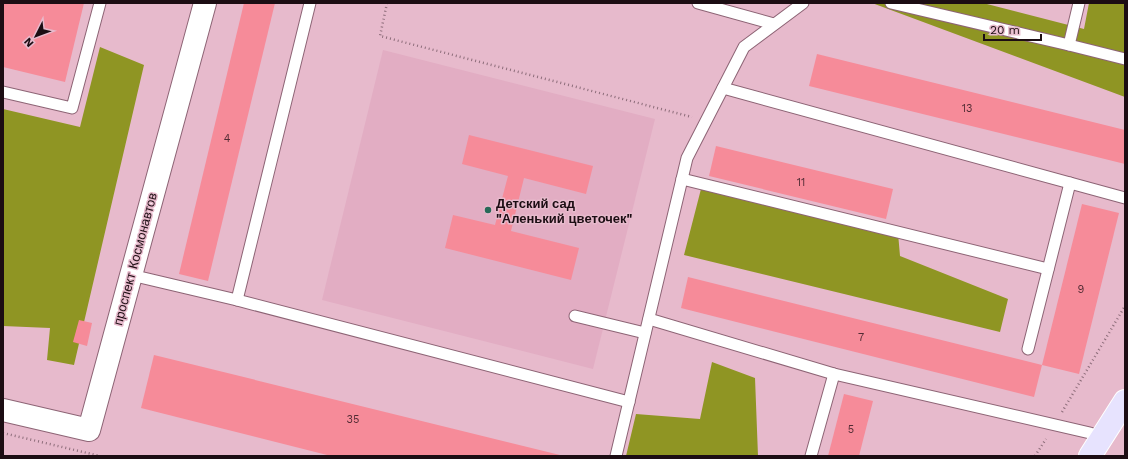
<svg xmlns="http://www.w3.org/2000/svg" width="1128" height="459" font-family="'Work Sans',sans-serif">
<rect width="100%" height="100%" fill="#e7bacc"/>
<path fill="#e2adc3" d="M383,50L655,119L593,369L322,300Z"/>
<g fill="#8f9523">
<path d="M872,3H983L1084,29L1089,3H1125V97Z"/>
<path d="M100,47L144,65L74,365L47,360L50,328L3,326V109L80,127Z"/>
<path d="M701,189L898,233L900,256L1008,299L1000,332L684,255Z"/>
<path d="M712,362L755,378L758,456H626L636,414L700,419Z"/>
</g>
<g fill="#f68b99">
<path d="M3,3H84L65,82L3,67Z"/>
<path d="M244,3H275L208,281L179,274Z"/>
<path d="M817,54L1125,130V164L809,86Z"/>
<path d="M469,135L593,166L586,194L524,178L511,231L579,248L571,280L445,248L453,215L495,225L508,176L462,164Z"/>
<path d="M716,146L893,189L886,219L709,176Z"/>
<path d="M1082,204L1119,213L1079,374L1042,365Z"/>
<path d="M688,277L1042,365L1034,397L681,308Z"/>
<path d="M79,320L92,323L87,346L73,342Z"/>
<path d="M154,355L560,455V456H331L141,408Z"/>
<path d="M844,394L873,401L859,456H828Z"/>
</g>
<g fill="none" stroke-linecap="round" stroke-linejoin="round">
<defs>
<g id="lane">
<path d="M698,3L774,24"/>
<path d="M891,3L1069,45L1125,59"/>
<path d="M1069,45L1079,3"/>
<path d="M723,88L1070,183"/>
<path d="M3,92L72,108L100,3"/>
<path d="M682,179L1048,269"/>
<path d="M131,275L237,300L310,3"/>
<path d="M237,300L629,402"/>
<path d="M575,316L645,333"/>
<path d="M649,319L834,374L1090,433L1102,438"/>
<path d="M1028,349L1070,183L1125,198"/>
<path d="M616,456L687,158L744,47L803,3"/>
<path d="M811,456L834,374"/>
</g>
<path id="street" d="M3,410L89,430L205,3"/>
<path id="primary" d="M1090,456L1125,401"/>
</defs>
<use href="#lane" stroke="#8d6475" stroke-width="13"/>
<use href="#street" stroke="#8d6475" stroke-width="24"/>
<use href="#primary" stroke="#fff" stroke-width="24"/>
<g stroke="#8d6d7a" stroke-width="2.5" stroke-dasharray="1 3" stroke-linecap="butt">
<path d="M387,3L380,36L692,117"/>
<path d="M1062,412L1125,306"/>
<path d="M3,433L100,456"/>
<path d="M1035,456L1046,439"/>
</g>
<use href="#lane" stroke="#fff" stroke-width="11"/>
<use href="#street" stroke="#fff" stroke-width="22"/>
<use href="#primary" stroke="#e7e3fe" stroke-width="22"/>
</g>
<circle fill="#296958" stroke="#e7bacc" stroke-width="1.5" cx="488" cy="210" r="4"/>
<g text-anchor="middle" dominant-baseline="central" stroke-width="3" stroke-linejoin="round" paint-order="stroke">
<g font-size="11" fill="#522c34">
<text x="967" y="108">13</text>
<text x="227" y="138">4</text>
<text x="801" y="182">11</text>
<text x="1081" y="289">9</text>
<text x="861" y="337">7</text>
<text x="353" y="419">35</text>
<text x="851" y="429">5</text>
</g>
<g font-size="13" font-weight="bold" fill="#1c0d13" stroke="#e7bacc" text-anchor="start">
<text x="496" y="203">Детский сад<tspan x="496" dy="15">"Аленький цветочек"</tspan></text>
</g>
<g font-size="13" fill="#1c0d13" stroke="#e7bacc">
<text transform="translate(135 259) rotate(-75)">проспект Космонавтов</text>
</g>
</g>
<rect width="1128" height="459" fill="none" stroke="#1c0d13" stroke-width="8"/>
<g transform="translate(36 36) rotate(228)" stroke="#e7bacc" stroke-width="3" paint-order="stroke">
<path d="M0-3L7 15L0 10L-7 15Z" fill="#1c0d13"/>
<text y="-6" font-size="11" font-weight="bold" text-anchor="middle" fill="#1c0d13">N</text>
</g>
<path d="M984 34v6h57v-6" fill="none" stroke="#1c0d13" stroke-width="2"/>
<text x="990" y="34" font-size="12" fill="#1c0d13" stroke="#e7bacc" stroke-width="3" paint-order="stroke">20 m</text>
</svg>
